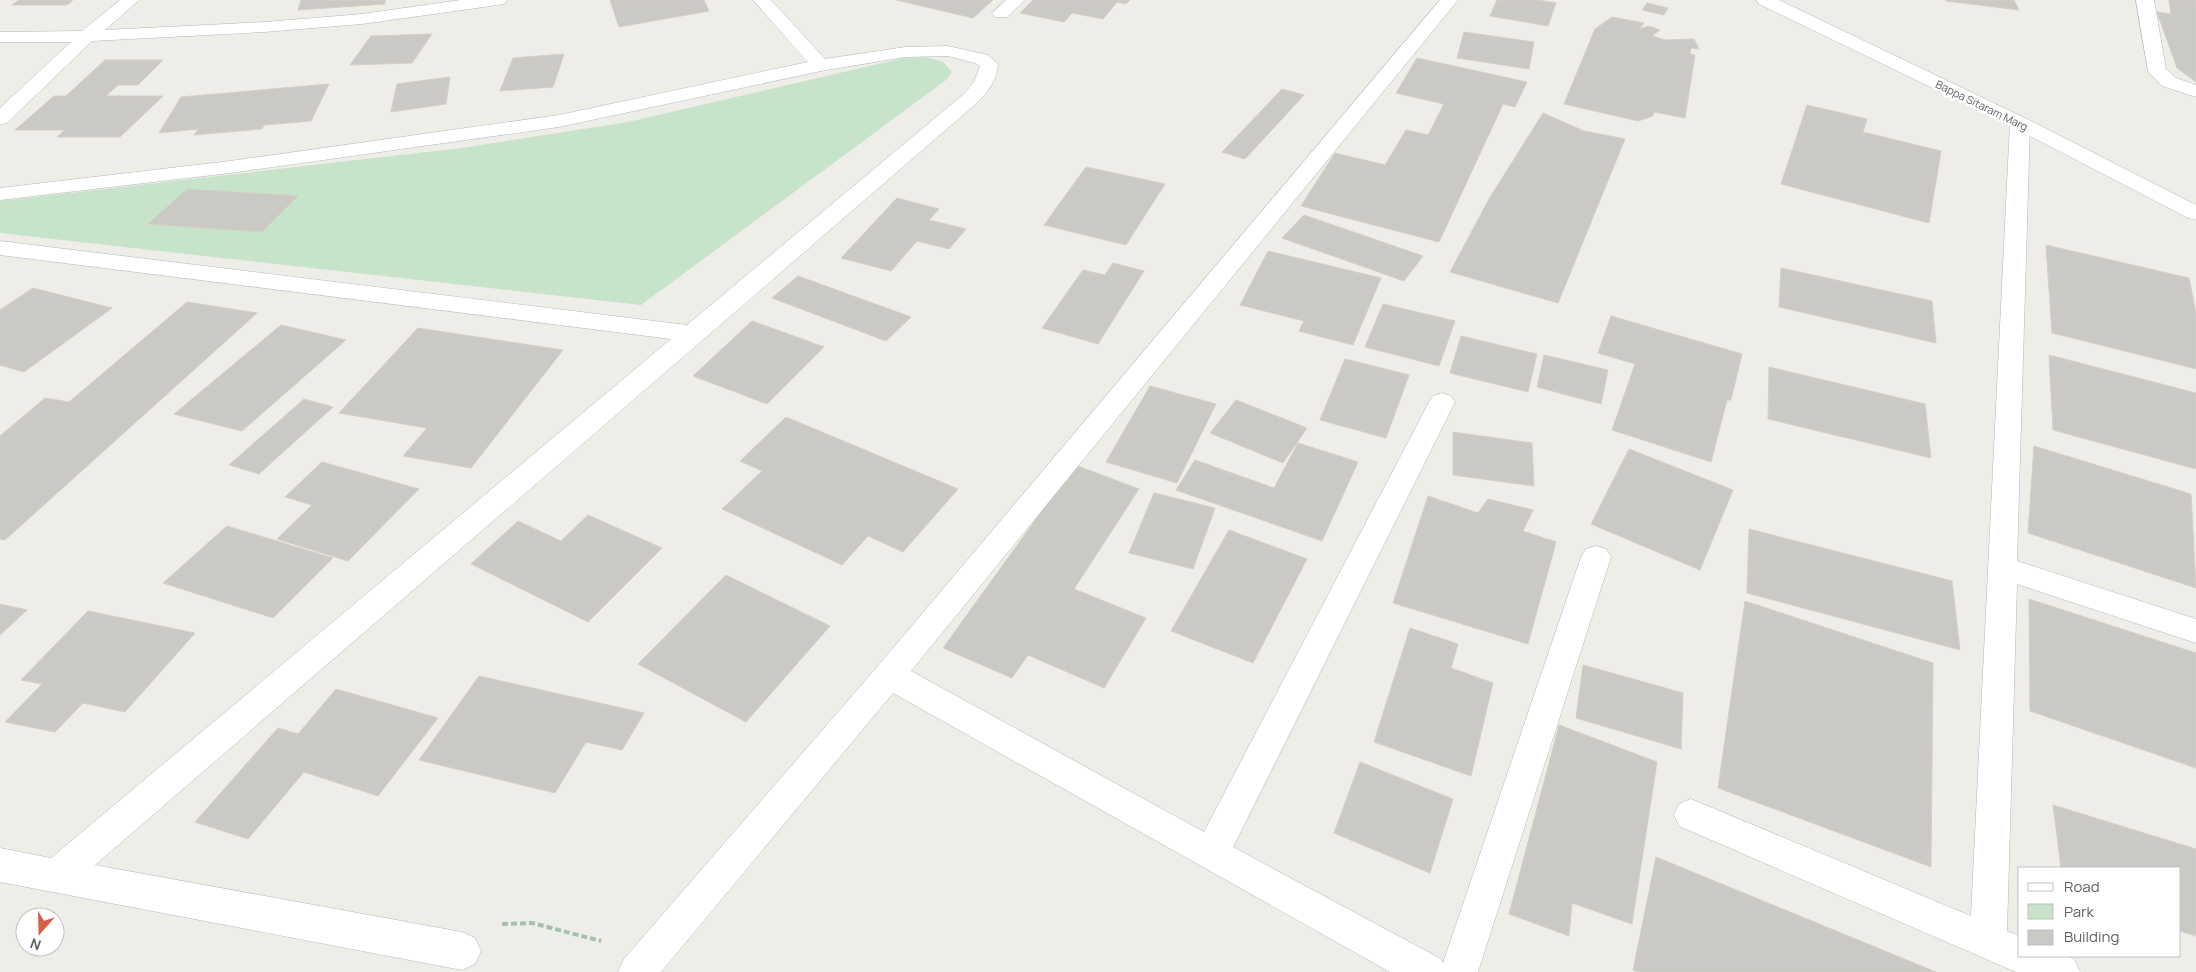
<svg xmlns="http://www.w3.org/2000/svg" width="2196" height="972" font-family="Manrope,sans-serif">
<rect width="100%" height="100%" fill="#eeede7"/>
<path fill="#c7e3ca" d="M926,57L943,62L952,72L946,80L641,305L0,233V201L462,148L628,122L904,58Z"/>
<g fill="#cac9c3" stroke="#d2d0c6">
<path d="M19,0H73L67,5H12Z"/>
<path d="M301,0H385V4L298,10Z"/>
<path d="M610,0H704L709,11L619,27Z"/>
<path d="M896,0H993L973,18Z"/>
<path d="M1033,0H1130L1126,4L1117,2L1103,19L1072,13L1064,22L1020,13Z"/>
<path d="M1497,0H1538L1556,3L1548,26L1490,16Z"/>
<path d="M1945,0H2014L2019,10L1946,1Z"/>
<path d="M2169,0H2196V82L2177,68L2157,12L2171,14Z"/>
<path d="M1647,3L1668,8L1664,15L1642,10Z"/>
<path d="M1612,17L1644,23L1639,29L1649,26L1660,30L1652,36L1666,40L1694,39L1699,49L1691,48L1690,54L1695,55L1685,118L1654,112L1653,116L1638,121L1564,104L1595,29Z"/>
<path d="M1464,32L1534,42L1529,69L1457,58Z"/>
<path d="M432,34L412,63L350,65L371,36Z"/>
<path d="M564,54L553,87L500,91L513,58Z"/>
<path d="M1417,58L1527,82L1515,107L1503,104L1439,242L1301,206L1335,153L1385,165L1406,130L1428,135L1444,104L1396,93Z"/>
<path d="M105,60H163L138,85H118L106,96H163L120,137H57L65,130H15L54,96H66Z"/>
<path d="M450,77L446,104L391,112L397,84Z"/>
<path d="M329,84L311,121L264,125L262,129L194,135L198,129L159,133L181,97Z"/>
<path d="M1282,89L1304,95L1245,159L1222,152Z"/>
<path d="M1807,105L1867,119L1863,132L1941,151L1929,223L1781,184Z"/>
<path d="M1543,113L1584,131L1625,139L1558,303L1450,272L1489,199Z"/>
<path d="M1086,167L1165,184L1126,245L1044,225Z"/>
<path d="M187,189L298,196L262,232L148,224Z"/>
<path d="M897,198L939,209L929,220L966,229L949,249L917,241L891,271L841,258Z"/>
<path d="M1304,215L1423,256L1404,281L1282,238Z"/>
<path d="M2046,245L2189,278L2196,313V369L2052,333Z"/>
<path d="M1268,251L1381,278L1353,345L1299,331L1304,321L1240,305Z"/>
<path d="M1113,263L1144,271L1098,344L1042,328L1083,270L1105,275Z"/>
<path d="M1781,268L1932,301L1936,343L1779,307Z"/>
<path d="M798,276L911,317L886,341L772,298Z"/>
<path d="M33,288L112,308L24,372L0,365V310Z"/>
<path d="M187,302L257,313L5,540L0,539V436L45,398L69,402Z"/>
<path d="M1383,304L1455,321L1439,366L1365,347Z"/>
<path d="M1611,316L1742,354L1731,400H1727L1711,462L1612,430L1635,364L1598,353Z"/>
<path d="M752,321L824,347L767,404L693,376Z"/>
<path d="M281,325L346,340L242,431L174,414Z"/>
<path d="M418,328L563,350L471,468L403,456L427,428L339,413Z"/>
<path d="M1461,336L1537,354L1528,392L1450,373Z"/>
<path d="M1544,355L1608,370L1601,404L1537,387Z"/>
<path d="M2049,355L2196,393V469L2053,430Z"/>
<path d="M1345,359L1409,375L1386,438L1320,420Z"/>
<path d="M1769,367L1925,404L1931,458L1768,419Z"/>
<path d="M1150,386L1216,404L1177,483L1106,462Z"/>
<path d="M304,399L333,407L259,474L229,465Z"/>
<path d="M1236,400L1307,428L1283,463L1210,433Z"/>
<path d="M786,417L958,489L903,552L868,536L842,565L722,509L762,471L740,461Z"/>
<path d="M1453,432L1532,443L1534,486L1453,475Z"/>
<path d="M1298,443L1358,462L1322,541L1176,490L1195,460L1274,488Z"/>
<path d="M2034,446L2191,494L2196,588L2028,533Z"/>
<path d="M1629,449L1733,490L1700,570L1591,524Z"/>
<path d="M322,462L419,489L348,561L277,539L312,505L285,497Z"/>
<path d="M1075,465L1139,489L1074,589L1146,618L1104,688L1028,655L1012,678L943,648Z"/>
<path d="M1154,493L1215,508L1193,569L1129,553Z"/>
<path d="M1428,496L1478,513L1488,499L1533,510L1523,531L1556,542L1528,644L1393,603Z"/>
<path d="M588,515L662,548L588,622L471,564L518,521L561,541Z"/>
<path d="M227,526L333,558L273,618L163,583Z"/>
<path d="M1749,529L1952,581L1960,650L1747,593Z"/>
<path d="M1229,530L1307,559L1253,663L1171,631Z"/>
<path d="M726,575L830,626L746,722L638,664Z"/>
<path d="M2029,599L2196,653V768L2030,711Z"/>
<path d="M1745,601L1933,663L1931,867L1718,788Z"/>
<path d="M0,604L27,610L0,635Z"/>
<path d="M88,611L195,633L125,712L83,703L55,732L5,722L42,684L21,680Z"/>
<path d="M1410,628L1458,644L1451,668L1493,683L1471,776L1374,742Z"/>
<path d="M1583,665L1683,693L1681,749L1576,718Z"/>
<path d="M479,676L644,713L622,750L586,742L555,793L419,760Z"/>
<path d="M336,689L438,718L378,796L304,772L248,839L195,822L278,728L298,734Z"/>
<path d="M1559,725L1657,762L1632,924L1572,903L1569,936L1509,914Z"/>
<path d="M1360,762L1453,799L1430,873L1334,833Z"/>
<path d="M2053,805L2196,849V936L2180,931V868H2061Z"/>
<path d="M1656,857L1936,972H1638L1633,970Z"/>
</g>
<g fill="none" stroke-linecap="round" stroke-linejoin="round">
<defs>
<path id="lane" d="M1006,0H1025L1007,17H995L992,13Z"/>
<g id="street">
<path d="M120,0H139L105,30L265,22L362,14L461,0H507L504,4L498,5L362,24L265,32L92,41L7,123L0,125V108L71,42H0V32L82,31Z"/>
<path d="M753,0H771L825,59L905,47L948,46L988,55L998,64C997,80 988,91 978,102L95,865L462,932L475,938L481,951L475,964L462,970L0,882V848L51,858L671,339L0,255V241L687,325L964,94L974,82L980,66L975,63L948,56L905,57L821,71L559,127L230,173L0,200V188L230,161L559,115L808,62Z"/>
<path d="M1440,0H1458L911,671L1204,832L1429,402L1433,396L1442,393L1451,396L1455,402L1233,847L1441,959L1443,963L1581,557L1586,549L1596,546L1606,549L1611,557L1478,972H1390L893,693L661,972H618L624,959L878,666Z"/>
<path d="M2136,0H2154L2166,69L2176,78L2196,85V97L2162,86L2148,71Z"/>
<path d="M2020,117L2027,119L2030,123L2017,561L2196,619V643L2017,584L2007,931L2020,936V956H2067L2074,959L2080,972H2016L1679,826L1674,815L1679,804L1691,799L1971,916L2010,123L2013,119Z"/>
</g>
<path id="secondary" d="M1756,0H1779L2027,119L2196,205V220L2188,218L2013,127L1759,4Z"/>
</defs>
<use href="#lane" stroke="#b4b6ba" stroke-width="1"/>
<use href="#street" stroke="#b4b6ba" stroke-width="1"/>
<use href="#secondary" stroke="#b3b5b9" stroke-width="1"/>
<path stroke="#a1c3ae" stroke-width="4" stroke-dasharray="6 3" stroke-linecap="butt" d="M502,924L532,923L601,941"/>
<use href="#lane" fill="#fff" fill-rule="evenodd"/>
<use href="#street" fill="#fff" fill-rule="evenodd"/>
<use href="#secondary" fill="#fff" fill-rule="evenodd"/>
</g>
<g text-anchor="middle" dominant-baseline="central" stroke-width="5" stroke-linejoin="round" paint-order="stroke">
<g font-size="11" fill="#5e6165" stroke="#fff">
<text transform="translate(1982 105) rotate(26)">Bappa Sitaram Marg</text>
</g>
</g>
<rect x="2018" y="867" width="162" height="90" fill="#ffffff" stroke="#bfc0c1"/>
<rect x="2028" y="883" width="25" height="8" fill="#ffffff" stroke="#bfc0c1"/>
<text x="2064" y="892" font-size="15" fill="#5e6165">Road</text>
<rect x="2028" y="904" width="25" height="15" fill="#c7e3ca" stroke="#bfc0c1"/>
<text x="2064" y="917" font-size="15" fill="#5e6165">Park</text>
<rect x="2028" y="930" width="25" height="15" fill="#cac9c3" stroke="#bfc0c1"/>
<text x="2064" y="942" font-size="15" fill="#5e6165">Building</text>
<g transform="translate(40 932) rotate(200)"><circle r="24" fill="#ffffff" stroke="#bfc0c1"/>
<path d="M0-4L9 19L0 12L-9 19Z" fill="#d36148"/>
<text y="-8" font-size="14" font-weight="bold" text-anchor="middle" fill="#5e6165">N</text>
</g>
</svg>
